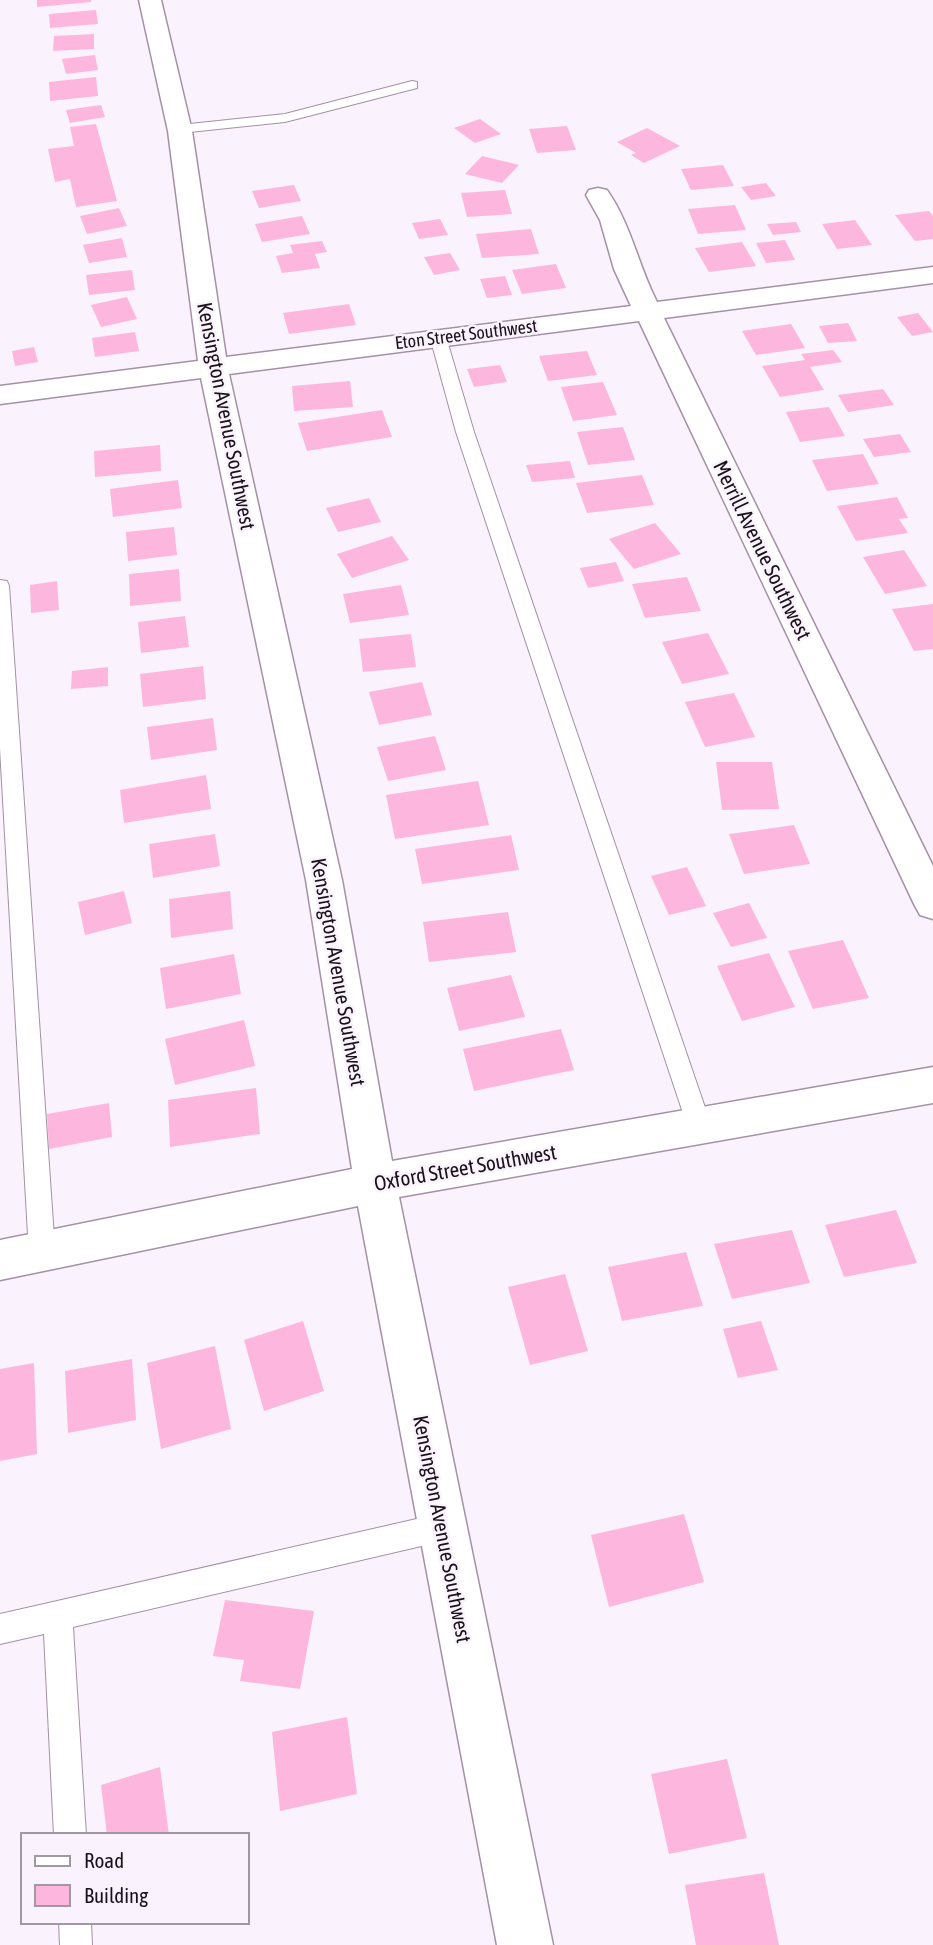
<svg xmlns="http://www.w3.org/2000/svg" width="933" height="1945" font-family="'Asap Condensed',sans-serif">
<rect width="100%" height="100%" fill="#faf2fc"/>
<g fill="#fdb7de">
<path d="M37,0H91V2L37,7Z"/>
<path d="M96,10L98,24L50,28L49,14Z"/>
<path d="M94,34V49L53,51L54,36Z"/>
<path d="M95,55L98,70L66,74L62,59Z"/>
<path d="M96,77L98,96L50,101L49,82Z"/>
<path d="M101,105L105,117L70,123L66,110Z"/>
<path d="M480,119L501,134L475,143L454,128Z"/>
<path d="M96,124L117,201L76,207L70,179L55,182L48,149L74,146L70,127Z"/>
<path d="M567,126L576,150L537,153L529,129Z"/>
<path d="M647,128L680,146L644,163L631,155L636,153L617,142Z"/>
<path d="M482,156L519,165L502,183L465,174Z"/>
<path d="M723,165L734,186L691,190L681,169Z"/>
<path d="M766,183L776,196L751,200L741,187Z"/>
<path d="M294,185L301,201L259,208L252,191Z"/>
<path d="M505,190L512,214L467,217L461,193Z"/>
<path d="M735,205L746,230L698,234L688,209Z"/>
<path d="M119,208L127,226L87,234L80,216Z"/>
<path d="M929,211L933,216V239L915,241L895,215Z"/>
<path d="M302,216L310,234L262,242L255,224Z"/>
<path d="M440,219L448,235L419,239L412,223Z"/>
<path d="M855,220L872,245L837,249L822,224Z"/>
<path d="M796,222L801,232L773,235L767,224Z"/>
<path d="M531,229L539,254L482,258L476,234Z"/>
<path d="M122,238L127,257L89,263L83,245Z"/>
<path d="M785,240L795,260L766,263L756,243Z"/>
<path d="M322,241L327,252L315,254L320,268L282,273L276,256L293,253L290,245Z"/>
<path d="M742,242L756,266L709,272L695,248Z"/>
<path d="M450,253L460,270L434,275L424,257Z"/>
<path d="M556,264L566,288L522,294L512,270Z"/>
<path d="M132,270L135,290L89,295L86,275Z"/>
<path d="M505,276L512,295L487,298L480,279Z"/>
<path d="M127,297L137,319L101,327L91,305Z"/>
<path d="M349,304L356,325L289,334L283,313Z"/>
<path d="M918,313L933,332L912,336L897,317Z"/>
<path d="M848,323L857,341L828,343L819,326Z"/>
<path d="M791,324L805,348L756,355L742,331Z"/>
<path d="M135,332L139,351L95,357L92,338Z"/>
<path d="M34,347L38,362L15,366L12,351Z"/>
<path d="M833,350L842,362L810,367L824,390L780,397L762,366L805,360L801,354Z"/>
<path d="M587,351L597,375L548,381L539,356Z"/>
<path d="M500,365L507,382L474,387L467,369Z"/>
<path d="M350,381L353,407L294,411L292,386Z"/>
<path d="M603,382L617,415L573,421L561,387Z"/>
<path d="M883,389L894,405L848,412L838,395Z"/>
<path d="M829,407L845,436L800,442L786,412Z"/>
<path d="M382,410L392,437L307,451L298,423Z"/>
<path d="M623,427L635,460L588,465L577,432Z"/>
<path d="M900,434L911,452L874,457L863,439Z"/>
<path d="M160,445L161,471L95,477L94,451Z"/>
<path d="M863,454L879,484L827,491L812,460Z"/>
<path d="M570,461L575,478L532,482L526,465Z"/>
<path d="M642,475L654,505L587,513L576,483Z"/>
<path d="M178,480L182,508L113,517L110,489Z"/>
<path d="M897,497L908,518L899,519L908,533L856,541L837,506Z"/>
<path d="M369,498L381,522L338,532L326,508Z"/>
<path d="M655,523L681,554L634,569L609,539Z"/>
<path d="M174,527L177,555L128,561L126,532Z"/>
<path d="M392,536L409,560L352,578L337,554Z"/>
<path d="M904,550L927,586L885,594L863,557Z"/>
<path d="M616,562L624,581L588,588L580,568Z"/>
<path d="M179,569L181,601L130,606L129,574Z"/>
<path d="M687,577L701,611L645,618L632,584Z"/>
<path d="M57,581L59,610L31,613L30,585Z"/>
<path d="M401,585L409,615L350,623L343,594Z"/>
<path d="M933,604V649L914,651L892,609Z"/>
<path d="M185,616L189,647L141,653L138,622Z"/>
<path d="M708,633L729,674L682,684L662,642Z"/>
<path d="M411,634L416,667L363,672L359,639Z"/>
<path d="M203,666L206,699L143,707L140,674Z"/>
<path d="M108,667V686L71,689L72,671Z"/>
<path d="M422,682L432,715L379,725L369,692Z"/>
<path d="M734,693L755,737L705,747L685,702Z"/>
<path d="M213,718L217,750L151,760L147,727Z"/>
<path d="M435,736L446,770L388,781L377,747Z"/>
<path d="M716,762H772L779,809L722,810Z"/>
<path d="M206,775L211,809L124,823L120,790Z"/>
<path d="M478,781L489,825L395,839L386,795Z"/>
<path d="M794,825L810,864L744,874L729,834Z"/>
<path d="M215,834L220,866L153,878L149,844Z"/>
<path d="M511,835L519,870L422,884L415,849Z"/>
<path d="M687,867L706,906L669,915L651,876Z"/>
<path d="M124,891L132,923L85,935L78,902Z"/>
<path d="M230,891L233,929L171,938L169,899Z"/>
<path d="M749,903L767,938L731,947L713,913Z"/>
<path d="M508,912L516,952L429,962L423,922Z"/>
<path d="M843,940L869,998L813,1009L788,951Z"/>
<path d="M769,953L795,1007L742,1021L717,966Z"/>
<path d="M234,954L241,994L166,1009L160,968Z"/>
<path d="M511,975L525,1017L459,1031L447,988Z"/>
<path d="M244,1020L255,1066L175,1085L165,1039Z"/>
<path d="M561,1029L574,1070L474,1091L463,1049Z"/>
<path d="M256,1088L260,1134L170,1147L168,1100Z"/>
<path d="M109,1103L112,1137L49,1149L47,1114Z"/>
<path d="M896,1210L917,1263L844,1277L825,1225Z"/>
<path d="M792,1230L810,1283L732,1299L714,1244Z"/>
<path d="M686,1252L703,1306L622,1321L608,1267Z"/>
<path d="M565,1274L588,1351L530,1365L508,1287Z"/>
<path d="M303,1321L324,1391L264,1411L244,1340Z"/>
<path d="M761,1321L778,1370L738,1378L723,1329Z"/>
<path d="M215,1346L231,1429L161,1449L147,1363Z"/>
<path d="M132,1359L136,1420L68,1433L65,1371Z"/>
<path d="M34,1363L37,1454L0,1461V1369Z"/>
<path d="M684,1514L704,1582L609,1607L591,1535Z"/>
<path d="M225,1600L314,1611L300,1689L240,1681L244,1660L213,1656Z"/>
<path d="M347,1717L357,1794L280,1811L272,1732Z"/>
<path d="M727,1759L747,1838L669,1854L651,1774Z"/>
<path d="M160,1767L169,1835H107L101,1785Z"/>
<path d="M764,1873L779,1945H696L685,1885Z"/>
</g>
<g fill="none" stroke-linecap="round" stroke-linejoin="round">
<defs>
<g id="service">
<path d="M412,81L417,82V88L285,122L180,133L173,129L180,125L285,114Z"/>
<path d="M438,332L446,337L474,432L711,1125L708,1133L699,1136L690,1133L687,1125L456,432L430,337Z"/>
<path d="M0,580L7,581L9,586L55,1252L51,1260L42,1264L33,1260L29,1252L0,748Z"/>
<path d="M443,1513L453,1517L457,1527L453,1537L443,1541L73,1627L86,1835H54L44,1634L0,1644V1614Z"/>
<path d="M59,1922H91L92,1945H60Z"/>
</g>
<path id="minor" d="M139,0H161L192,131L226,357L631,306L614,269L600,220L586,195L589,190L598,188L607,190C631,224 638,265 657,302L933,267V283L664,318L933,866V919L920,915L914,904L639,321L229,374L342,880L392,1161L933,1067V1103L399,1197L553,1945H497L358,1206L0,1280V1240L352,1169L306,880L201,378L0,404V386L198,361L168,131Z"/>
</defs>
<use href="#service" stroke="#a490a7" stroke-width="2"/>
<use href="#minor" stroke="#a490a7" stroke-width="3"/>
<use href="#service" fill="#fff" fill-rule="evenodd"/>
<use href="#minor" fill="#fff" fill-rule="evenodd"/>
</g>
<g text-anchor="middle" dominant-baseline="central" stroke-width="5" stroke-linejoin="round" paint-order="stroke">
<g font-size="18" fill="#19121a" stroke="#faf2fc">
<text transform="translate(466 334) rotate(-7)">Eton Street Southwest</text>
</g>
<g font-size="21" fill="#19121a" stroke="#faf2fc">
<text transform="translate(227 416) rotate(79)">Kensington Avenue Southwest</text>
<text transform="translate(763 550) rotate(64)">Merrill Avenue Southwest</text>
<text transform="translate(339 972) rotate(80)">Kensington Avenue Southwest</text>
<text transform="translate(465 1167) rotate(-10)">Oxford Street Southwest</text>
<text transform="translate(443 1529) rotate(79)">Kensington Avenue Southwest</text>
</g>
</g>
<rect x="21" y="1833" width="228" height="91" fill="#faf2fc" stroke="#a098a2" stroke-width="2"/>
<rect x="35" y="1856" width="35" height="10" fill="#ffffff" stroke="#a098a2" stroke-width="2"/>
<text x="84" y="1868" font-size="21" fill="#19121a">Road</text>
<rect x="35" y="1885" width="35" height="21" fill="#fdb7de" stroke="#a098a2" stroke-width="2"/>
<text x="84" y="1903" font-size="21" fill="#19121a">Building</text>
</svg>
